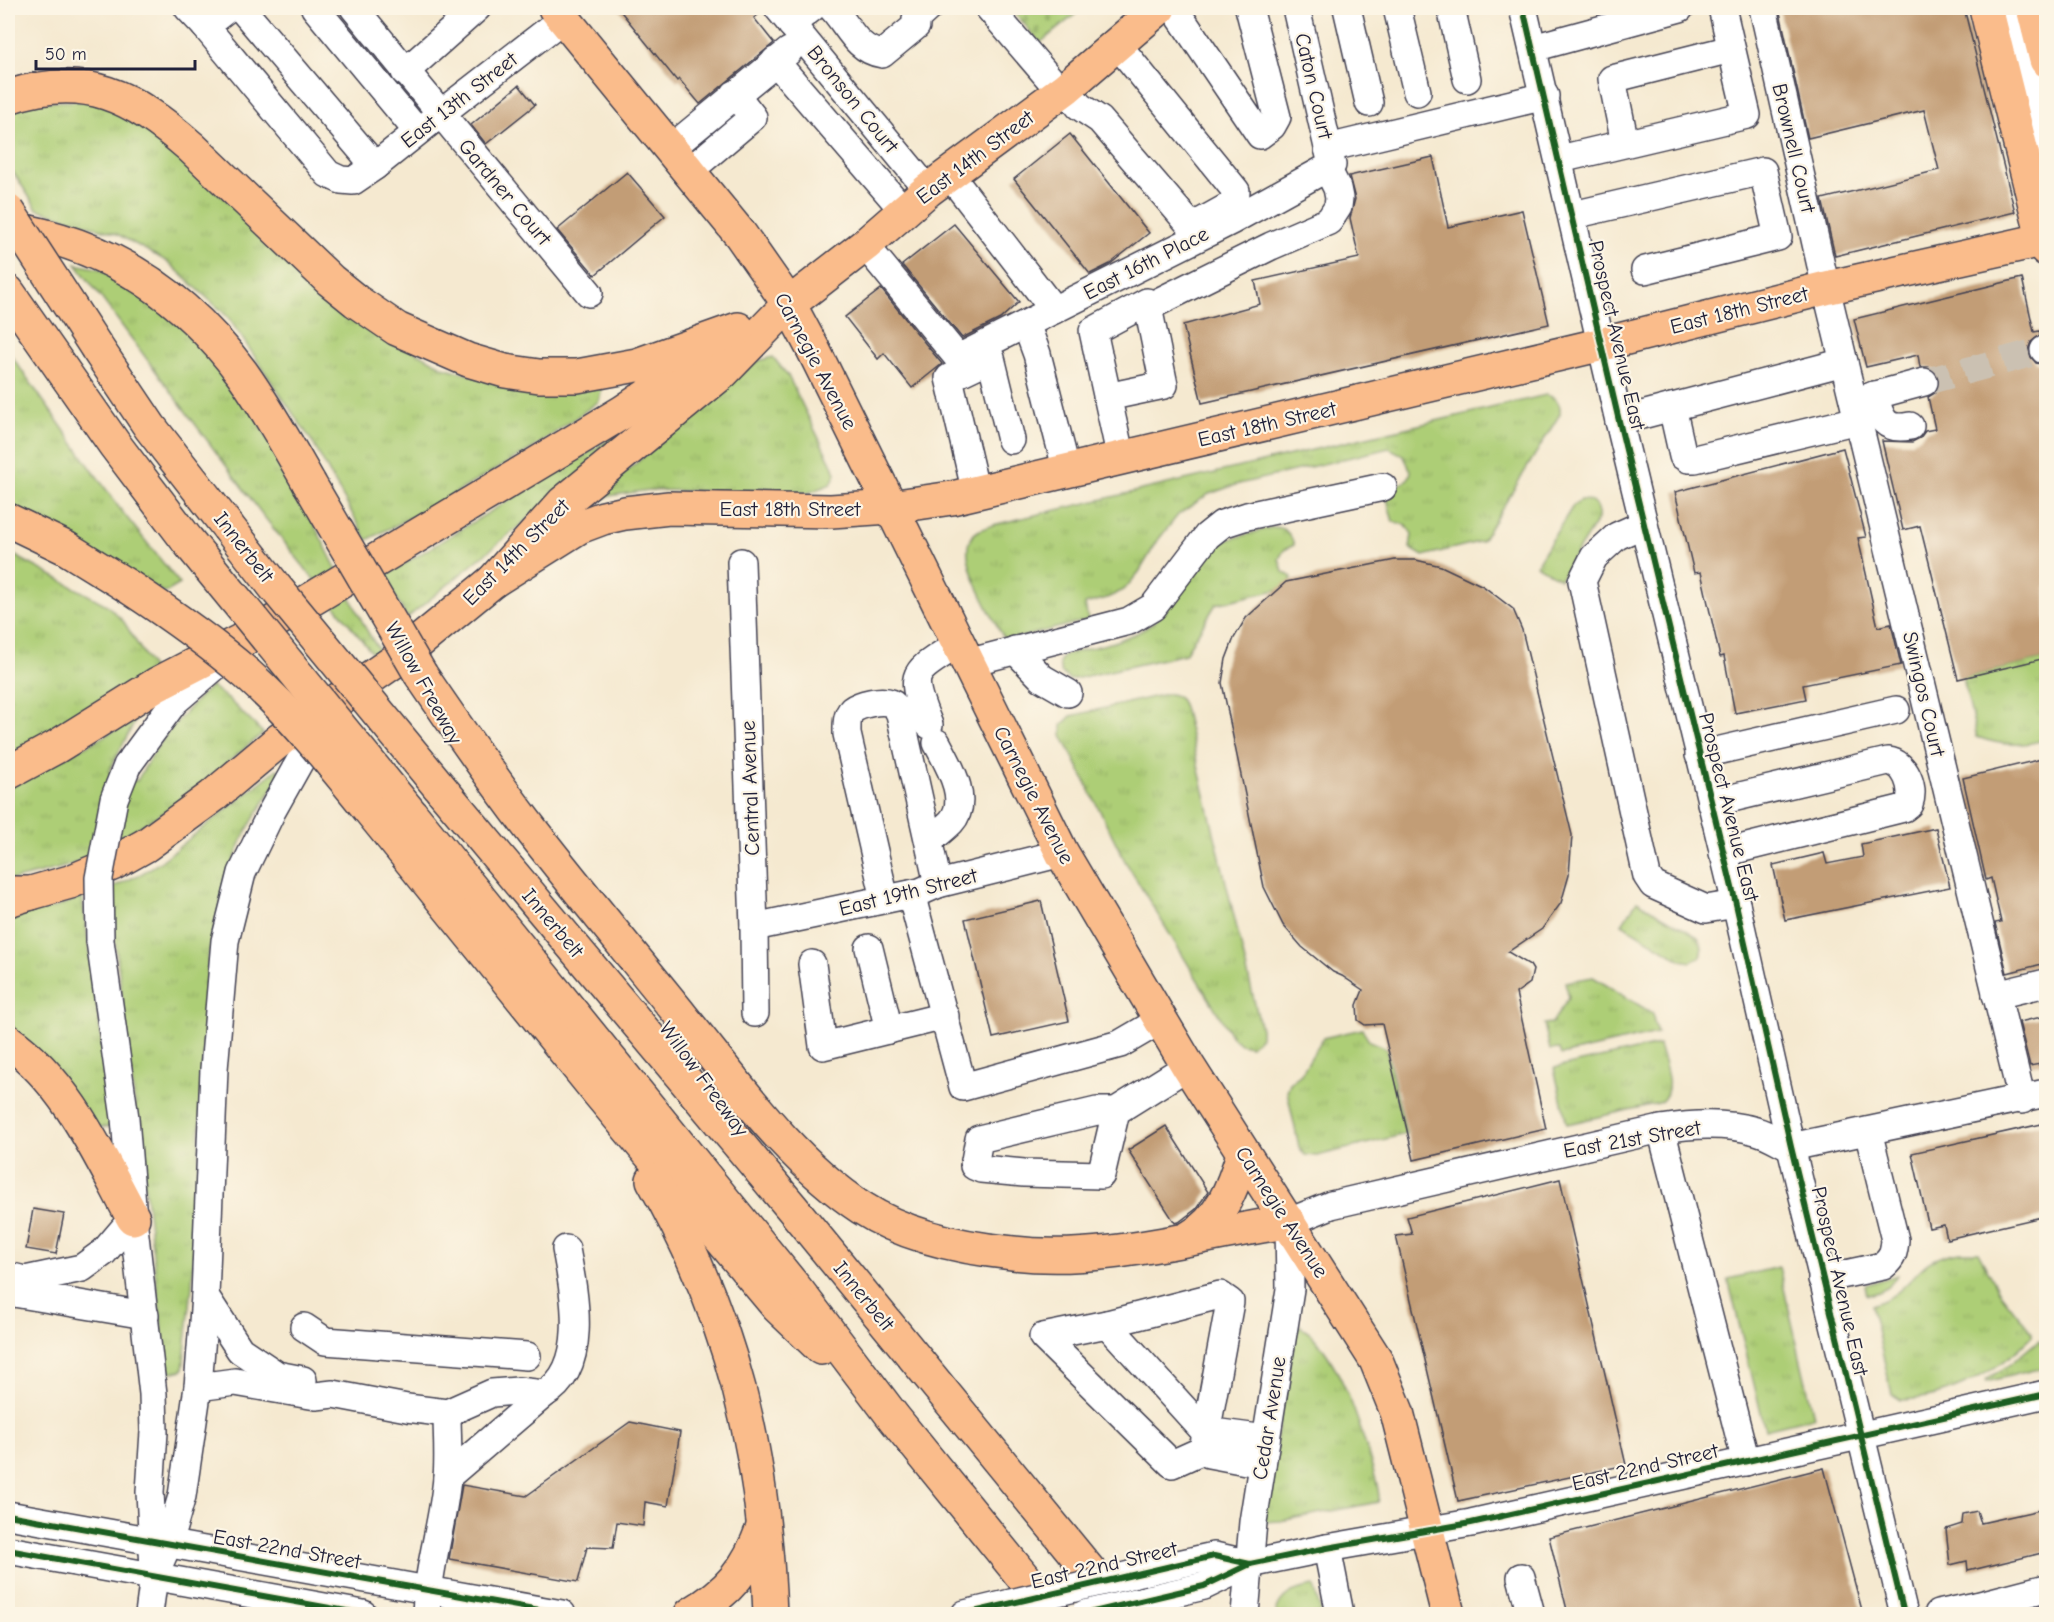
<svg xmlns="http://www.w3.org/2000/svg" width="2054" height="1622" font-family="'Comic Neue',sans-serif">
<defs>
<pattern id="grass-tufts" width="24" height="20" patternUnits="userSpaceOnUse" patternTransform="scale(1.5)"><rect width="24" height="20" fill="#adce76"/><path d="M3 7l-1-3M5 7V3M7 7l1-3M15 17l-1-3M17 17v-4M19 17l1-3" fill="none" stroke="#95b167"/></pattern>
<pattern id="cemetery-stones" width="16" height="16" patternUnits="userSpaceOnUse" patternTransform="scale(1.5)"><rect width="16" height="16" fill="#adce76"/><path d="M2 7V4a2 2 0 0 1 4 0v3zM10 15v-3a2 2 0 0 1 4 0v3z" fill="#95b167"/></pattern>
</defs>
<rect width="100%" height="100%" fill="#fcf5e5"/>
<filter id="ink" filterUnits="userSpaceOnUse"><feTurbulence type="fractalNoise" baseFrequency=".0167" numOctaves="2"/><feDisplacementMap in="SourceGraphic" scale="12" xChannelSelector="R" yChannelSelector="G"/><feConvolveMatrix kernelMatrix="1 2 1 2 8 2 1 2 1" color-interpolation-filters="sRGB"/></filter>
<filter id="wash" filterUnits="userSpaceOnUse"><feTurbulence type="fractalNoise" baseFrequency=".008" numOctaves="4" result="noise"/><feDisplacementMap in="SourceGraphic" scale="24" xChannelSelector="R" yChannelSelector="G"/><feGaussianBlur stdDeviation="1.35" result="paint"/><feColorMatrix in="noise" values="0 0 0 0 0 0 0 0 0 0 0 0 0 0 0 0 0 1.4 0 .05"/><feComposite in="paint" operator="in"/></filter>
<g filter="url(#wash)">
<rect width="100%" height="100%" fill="#f5e9d0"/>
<g fill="url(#grass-tufts)" stroke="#687858" stroke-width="1.5">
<path d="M97,101L135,119L368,325L443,367L506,385L602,387L599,401L533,448L429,508L367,540L311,440L228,317L168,262L117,234L37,209L8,164V110L21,102Z"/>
<path d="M76,264L100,269L149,294L236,380L319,534L366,629L385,660L381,664L262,514Z"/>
<path d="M8,351L120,509L180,584L165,593L8,511Z"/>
<path d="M773,357L788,376L836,473L831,484L808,493L649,490L609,496L587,505L742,373L758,361Z"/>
<path d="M1546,395C1556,397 1561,403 1560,414L1482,541L1423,556L1410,548L1412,534C1407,525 1403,523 1393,522L1386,495L1388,487C1399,484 1409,484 1411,471L1403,455L1389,448L1235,485L1209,494L1178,515L1158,540L1139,572L1124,590L1107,598L1085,604L1088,620L1009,640L1004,639C994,618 958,561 970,540C974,531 984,528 993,525Z"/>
<path d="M615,436L618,445L407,618L384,576Z"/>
<path d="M1580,500C1594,499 1599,507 1598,519L1560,579L1536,565L1573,506Z"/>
<path d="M1273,527C1285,527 1291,534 1294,545L1284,550L1279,559L1283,572L1292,577L1289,587L1216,604L1185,654L1074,679L1070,680L1061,672L1059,663L1064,655L1114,642L1137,633L1152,624L1164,612L1220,542Z"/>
<path d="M8,552L107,605L124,622L154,671L8,759Z"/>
<path d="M2046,658V739C2024,747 1999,745 1977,737L1963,678Z"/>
<path d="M211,686L228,699L263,733L176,805L86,859L64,867L8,881V788L136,719L109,771L137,781C156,744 181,714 211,686Z"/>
<path d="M1166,694C1176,693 1181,698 1184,707L1261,1029V1037L1251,1046L1240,1044L1233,1038L1125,861L1062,735V725L1071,716Z"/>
<path d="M277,769L282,774C268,795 254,816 243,838C226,876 216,917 208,958L192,1286L183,1370L170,1373L167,1370L115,939L113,887L141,874L159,863Z"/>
<path d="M82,897L113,1126L98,1128L8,1029V917L57,907Z"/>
<path d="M1637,901L1698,937L1702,947L1700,957L1691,962L1681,960L1622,924Z"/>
<path d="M1593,977L1652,1013L1657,1033L1561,1055L1559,1049L1550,1050L1544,1024L1552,1023L1569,997L1565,982Z"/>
<path d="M1362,1029L1369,1041L1386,1048L1406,1134L1317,1156L1305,1155L1299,1147L1287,1091L1290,1083L1301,1074L1323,1038Z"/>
<path d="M1659,1045C1663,1062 1678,1091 1659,1103L1567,1124L1554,1068Z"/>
<path d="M1960,1252H1978L1999,1291L2032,1333V1336C2000,1371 1948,1399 1901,1400L1892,1394L1871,1305C1899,1297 1905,1284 1924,1266C1934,1257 1947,1254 1960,1252Z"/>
<path d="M1779,1267L1814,1417L1765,1429L1728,1279Z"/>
<path d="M1897,1275C1890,1288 1881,1293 1867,1295L1865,1285Z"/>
<path d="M1299,1325C1337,1349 1359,1421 1371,1463C1374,1474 1379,1487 1379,1499L1378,1502L1280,1521L1262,1522L1296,1327Z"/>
<path d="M2039,1340L2046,1347V1367L1986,1382V1380L2010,1364Z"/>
<path d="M1314,1586L1321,1614H1276C1279,1594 1296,1589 1314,1586Z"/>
</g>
<path fill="url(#cemetery-stones)" stroke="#687858" stroke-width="1.5" d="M1011,8H1083L1040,43Z"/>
<g id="blocks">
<g fill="#c29d76">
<path d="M618,8H763V11L754,18L774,43L700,104L679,79L677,81Z"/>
<path d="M1779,8H1964L2015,212L1835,256L1822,199L1939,170L1924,110L1808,138Z"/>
<path d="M519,85L535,105L486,144L471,125Z"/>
<path d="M1070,134L1149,233L1110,264L1090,274L1014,179Z"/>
<path d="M1433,157L1448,227L1522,210L1549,324L1202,403L1183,325L1260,304L1255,281L1359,258L1350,218L1355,199L1349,176Z"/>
<path d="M627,172L665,216L595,275L557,230Z"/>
<path d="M954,224L1019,302L1000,319L962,338L902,265Z"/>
<path d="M2022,278L2034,332L2040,331V335L2031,342L2028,350L2030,356L2036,363L2046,365V658L1958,679L1920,526L1903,530L1882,441L1912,442L1920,438L1925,431L1935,429L1928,397L1935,393L1939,387V377L1935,370L1929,367H1920L1918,355L1866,367L1854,319Z"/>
<path d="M881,289L942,364L912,388L884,353L878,359L845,317Z"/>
<path d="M1843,448L1866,537L1858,538L1878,627L1891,624L1901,665L1803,685L1806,699L1735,713L1724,656L1720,657L1701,572L1694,573L1675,492Z"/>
<path d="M1395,560H1416L1441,566L1483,586L1513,609L1522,630L1572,835L1569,875L1561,903L1542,929L1508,952L1530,965L1533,970L1530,983L1516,993L1546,1129L1414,1160L1382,1024L1365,1025L1358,1020L1357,1005L1363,990L1342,976L1333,972L1302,947L1283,925L1264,887L1222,683L1226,659L1234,638L1246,618L1286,582Z"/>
<path d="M2046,758V963L2007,973L1995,923L2001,922L1991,878L1986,880L1963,778Z"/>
<path d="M1936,828L1950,887L1785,920L1773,865L1824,853L1827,864L1863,857L1861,844Z"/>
<path d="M1041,901L1069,1021L993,1038L965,919Z"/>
<path d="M2046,1016V1063L2030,1066L2019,1022Z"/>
<path d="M2046,1123V1216L1947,1239L1944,1225L1929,1228L1912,1153Z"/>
<path d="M1166,1126L1208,1192L1196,1209L1179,1222L1175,1223L1128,1150Z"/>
<path d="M1560,1179L1626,1465L1458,1501L1396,1236L1412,1234L1407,1217Z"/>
<path d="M33,1209L64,1214L56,1254L26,1249Z"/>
<path d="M630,1422L680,1432L668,1506L645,1502L643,1526L617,1522L613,1548L587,1547L578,1582L449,1559L462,1485L526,1496Z"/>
<path d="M1824,1468L1863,1614H1568L1549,1537Z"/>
<path d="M2044,1509L2046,1520V1552L1968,1571L1967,1561L1950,1565L1946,1529L1962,1524L1963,1514L1977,1511L1981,1523Z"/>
</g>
</g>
</g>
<g filter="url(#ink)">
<use href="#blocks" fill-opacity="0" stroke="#424051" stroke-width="1.5"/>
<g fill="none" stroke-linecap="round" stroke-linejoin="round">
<path stroke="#cbc1b2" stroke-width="27" stroke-dasharray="27 14" stroke-linecap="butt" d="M1924,382L2044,350"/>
<defs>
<g id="minor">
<path d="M188,8L205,26L228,8"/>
<path d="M241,8L375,166"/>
<path d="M315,8L417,131"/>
<path d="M354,8L589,293"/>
<path d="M778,8L928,190"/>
<path d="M832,8C848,25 856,50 882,54L916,26V19L928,8"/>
<path d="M989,8L1061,92"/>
<path d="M1174,8L1260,135L1272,126L1277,117L1249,8"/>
<path d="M1347,8L1369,103"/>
<path d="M1397,8L1417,92"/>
<path d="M1451,8L1467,79"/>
<path d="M1523,8L1619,421L1736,904L1791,1147L1904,1614"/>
<path d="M1763,8L1826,288L2022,1100"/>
<path d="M2012,8L2046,160"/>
<path d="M791,24L812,8"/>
<path d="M205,26L328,174L341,180L353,181L375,166L440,114L564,18"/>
<path d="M1533,48L1680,8"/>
<path d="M775,61L904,211"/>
<path d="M405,72L477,8"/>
<path d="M1066,88L1079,106L1100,120L1192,227L1235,203L1236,191L1117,44"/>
<path d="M1625,143L1612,79L1731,49"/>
<path d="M1328,148L1545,96"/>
<path d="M670,149L789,51"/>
<path d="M1560,159L1747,115L1722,8"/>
<path d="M688,172L753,117L735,94"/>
<path d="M949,174L1054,310"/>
<path d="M1573,215L1763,171L1778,237L1645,270"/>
<path d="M865,245L958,358L1231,221L1327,168L1332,165L1296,8"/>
<path d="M1148,307L1271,246L1329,221L1338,207L1339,198L1337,188L1327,168"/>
<path d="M1026,324L1037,354L1067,472"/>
<path d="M2044,350L2046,349"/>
<path d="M1874,395C1881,418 1883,431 1910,426"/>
<path d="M1107,397L1164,385L1147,302L1093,331L1121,459"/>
<path d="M1854,401L1924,382"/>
<path d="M1672,407L1683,456L1688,459H1695L1858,420"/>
<path d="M1619,421L1844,362"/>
<path d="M976,493L949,378L991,358L1011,440"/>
<path d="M1644,524L1617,536L1594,557L1582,581L1647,876L1653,885L1706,909L1736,904"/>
<path d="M741,562L754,927L755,1013"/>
<path d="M1015,650L1042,678L1068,693"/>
<path d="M967,663L1129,621L1153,607L1207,536L1222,524L1247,516L1383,487"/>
<path d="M929,725C907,671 912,674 958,644"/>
<path d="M1699,755L1896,710"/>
<path d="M127,766L174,702L224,659"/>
<path d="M1711,803L1888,761C1906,763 1915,788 1909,804L1904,808L1723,853"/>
<path d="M929,841C936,835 944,829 951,822C971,800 948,764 937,743"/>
<path d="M911,894L963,1087L1120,1044L1161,1020"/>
<path d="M885,899L847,734C847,727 846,716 852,710C860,704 881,699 891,703C896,705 898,710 900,714L938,884"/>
<path d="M754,927L920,892L938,884L1062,853"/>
<path d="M100,941L125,1118L133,1218L153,1394L154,1432L150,1492L154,1569"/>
<path d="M869,948L889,1030"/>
<path d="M812,964L823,1046L945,1016"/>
<path d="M1996,995L2046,983"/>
<path d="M1116,1111L1101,1175L1024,1173L981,1169L974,1166L979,1139L1097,1111H1116L1188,1066"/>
<path d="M1661,1129L1746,1462"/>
<path d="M8,1276L25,1280L82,1268L104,1252L133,1218"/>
<path d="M1822,1279L1883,1266C1893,1258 1894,1252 1895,1240L1868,1131"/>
<path d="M8,1292L145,1315"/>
<path d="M205,1296L240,1350L277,1375L303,1380"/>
<path d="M1107,1324L1220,1295L1230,1302L1206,1433"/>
<path d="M304,1327L325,1341L527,1356"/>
<path d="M198,1387L235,1382L316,1396L333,1394L407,1408L447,1413L492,1393L518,1391L544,1394"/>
<path d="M1203,1450L1172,1464L1043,1337L1107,1324L1206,1433"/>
<path d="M1262,1464L1209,1454L1203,1450L1206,1433L1213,1432L1266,1439"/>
<path d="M447,1477L544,1394C590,1368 574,1292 566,1249"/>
<path d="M8,1515L562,1614"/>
<path d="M1327,1548L1340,1614"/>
<path d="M8,1550L363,1614"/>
<path d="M1130,1575L1214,1556L1250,1564"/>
<path d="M1521,1577L1531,1614"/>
<path d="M1149,1599L1204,1586L1250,1564L1327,1548L1471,1523L2046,1394"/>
<path d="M1976,1606L2046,1588"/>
<path d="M149,1614L154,1576L168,1544L182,1496L198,1387L205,1296L214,1069L225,941L242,873L272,811L300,761L327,727"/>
<path d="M426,1614C428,1566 443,1524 447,1478C449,1457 447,1434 447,1413"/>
<path d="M965,1614L1011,1603"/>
<path d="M1245,1614L1253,1522L1290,1289L1289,1222L1331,1205L1661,1129C1693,1124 1725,1122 1756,1131C1768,1134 1780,1142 1791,1147L2046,1093"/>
<path d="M1938,1614L1976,1606L1979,1614"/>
</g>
<g id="major">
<path d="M555,8L740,234L789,304L813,349L1062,853L1188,1066L1376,1360L1397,1412L1448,1614"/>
<path d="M1986,8L2046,249"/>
<path d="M2033,8L2046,60"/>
<path d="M493,581L579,527L603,518L625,513L669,508L831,511L890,507L952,498L1603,344L1826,288L2046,239"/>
<path d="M8,773L56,747L157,684L252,635L623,412L681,373L731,334"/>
<path d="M8,893H31L70,882L112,864L146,845L213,796L281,739L399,658L493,581L563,503L723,372L789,304L865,245L928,190L1066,88L1159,8"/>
</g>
<g id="highway">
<path d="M8,97C86,71 132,96 191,147L330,280L356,301L397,329L468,360L505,371L539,376H577L637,365L738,329"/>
<path d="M8,228C106,243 183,293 242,373C267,408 288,446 309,483"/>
<path d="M8,292L115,445L187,540"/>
<path d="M97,348L150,427L228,527"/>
<path d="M8,520L66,548L129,587"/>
<path d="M421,675C457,728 494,781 533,832C582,895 633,956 683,1018C737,1084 789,1160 862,1208C905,1236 963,1248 1013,1253C1107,1264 1197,1234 1289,1222"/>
<path d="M442,790L793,1209L1118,1606"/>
<path d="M411,814L800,1294L894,1418L1053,1614"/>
<path d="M390,835L598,1092L777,1306L821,1348"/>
<path d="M8,900L31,893"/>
<path d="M8,1041C68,1083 99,1155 133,1218"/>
<path d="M653,1180C733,1320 764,1454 770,1614"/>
<path d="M1189,1238C1221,1220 1233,1187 1243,1154"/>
<path d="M691,1614C729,1592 748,1569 763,1527"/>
</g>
</defs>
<use href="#minor" stroke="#424051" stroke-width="30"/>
<use href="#major" stroke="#424051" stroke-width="36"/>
<use href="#highway" stroke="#424051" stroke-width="36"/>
<use href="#minor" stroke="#fff" stroke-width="27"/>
<use href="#major" stroke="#fabc8b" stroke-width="33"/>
<use href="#highway" stroke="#fabc8b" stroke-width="33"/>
<defs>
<g id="minor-bridge">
<path d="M100,941L99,878L114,799L127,766"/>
<path d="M1011,1603L1130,1575"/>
<path d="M1085,1614L1149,1599"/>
</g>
<g id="highway-bridge">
<path d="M8,211L97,348"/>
<path d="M309,483L421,675"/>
<path d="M228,527L275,587L442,790"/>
<path d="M187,540L411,814"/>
<path d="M129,587C170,614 210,642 247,674C301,722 344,779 390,835"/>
</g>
</defs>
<use href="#minor-bridge" stroke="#424051" stroke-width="30" stroke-linecap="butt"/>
<use href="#highway-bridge" stroke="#424051" stroke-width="36" stroke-linecap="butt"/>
<use href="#minor-bridge" stroke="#fff" stroke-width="27"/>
<use href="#highway-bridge" stroke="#fabc8b" stroke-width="33"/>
<defs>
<g id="cycleway">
<path d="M1523,8L1619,421L1736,904L1791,1147L1904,1614"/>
<path d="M8,1515L562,1614"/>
<path d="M8,1550L363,1614"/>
<path d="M965,1614L1214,1556L1250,1564"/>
<path d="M1085,1614L1204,1586L1250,1564L1327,1548L1471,1523L2046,1394"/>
</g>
</defs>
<use href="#cycleway" stroke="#fcf5e5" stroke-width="10"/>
<use href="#cycleway" stroke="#1b5e20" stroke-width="6"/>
</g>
</g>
<g text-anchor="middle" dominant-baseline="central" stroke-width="4.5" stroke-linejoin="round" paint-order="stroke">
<g font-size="21" fill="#22223b" stroke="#fcf5e5">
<text transform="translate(1314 86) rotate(77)">Caton Court</text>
<text transform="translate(853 99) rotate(51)">Bronson Court</text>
<text transform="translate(459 100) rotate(-38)">East 13th Street</text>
<text transform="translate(1794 148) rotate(77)">Brownell Court</text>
<text transform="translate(975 157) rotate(-37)">East 14th Street</text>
<text transform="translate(505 192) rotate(50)">Gardner Court</text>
<text transform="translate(1146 263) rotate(-27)">East 16th Place</text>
<text transform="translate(1739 310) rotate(-14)">East 18th Street</text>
<text transform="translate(1617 335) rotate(77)">Prospect Avenue East</text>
<text transform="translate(816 361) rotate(62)">Carnegie Avenue</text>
<text transform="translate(1267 424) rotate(-13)">East 18th Street</text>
<text x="790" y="509">East 18th Street</text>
<text transform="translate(244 547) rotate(52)">Innerbelt</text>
<text transform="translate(516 552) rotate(-45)">East 14th Street</text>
<text transform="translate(424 683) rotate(61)">Willow Freeway</text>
<text transform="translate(1924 694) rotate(77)">Swingos Court</text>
<text transform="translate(750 788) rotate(-92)">Central Avenue</text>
<text transform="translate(1034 795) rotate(63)">Carnegie Avenue</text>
<text transform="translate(1729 807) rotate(76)">Prospect Avenue East</text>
<text transform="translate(908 892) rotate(-14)">East 19th Street</text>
<text transform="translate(553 923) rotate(50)">Innerbelt</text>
<text transform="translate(704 1079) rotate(54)">Willow Freeway</text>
<text transform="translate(1632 1139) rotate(-10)">East 21st Street</text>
<text transform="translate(1282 1212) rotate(57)">Carnegie Avenue</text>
<text transform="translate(1840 1281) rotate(77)">Prospect Avenue East</text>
<text transform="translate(864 1296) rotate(51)">Innerbelt</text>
<text transform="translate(1269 1418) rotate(-81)">Cedar Avenue</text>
<text transform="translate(1645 1467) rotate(-13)">East 22nd Street</text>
<text transform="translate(287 1549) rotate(10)">East 22nd Street</text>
<text transform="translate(1104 1565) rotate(-13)">East 22nd Street</text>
</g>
</g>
<rect width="2054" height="1622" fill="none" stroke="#fcf5e5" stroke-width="30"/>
<path d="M36 60v9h159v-9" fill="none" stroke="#22223b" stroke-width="3"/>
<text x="45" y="60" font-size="18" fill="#22223b" stroke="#fcf5e5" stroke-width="4.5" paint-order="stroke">50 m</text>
</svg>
